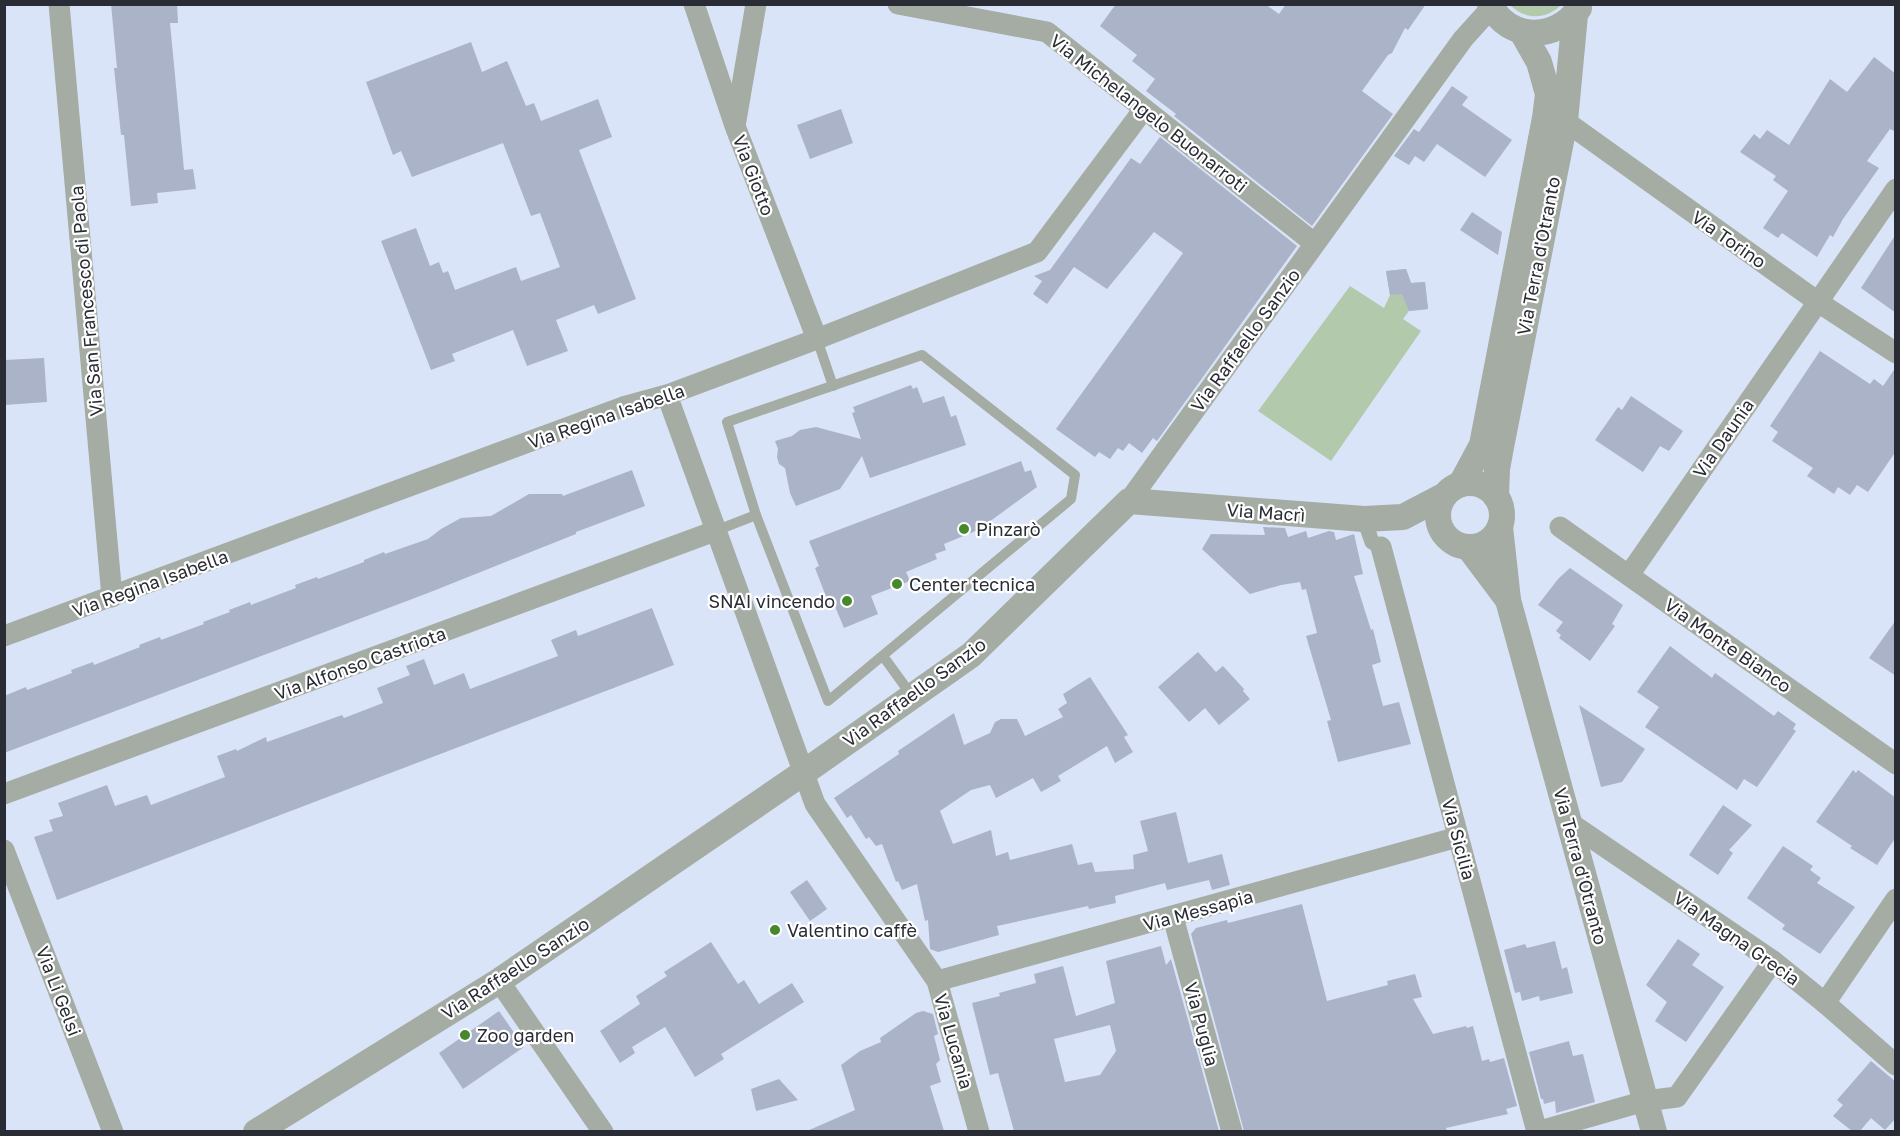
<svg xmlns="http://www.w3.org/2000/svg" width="1900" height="1136" font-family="'Golos Text',sans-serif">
<rect width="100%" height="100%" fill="#dae4f9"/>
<g fill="#b3c9ac">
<path d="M1510,5H1561C1546,20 1525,20 1510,5Z"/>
<path d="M1406,269L1411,283L1425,282L1428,309L1409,311L1403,319L1421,331L1331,461L1258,411L1350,286L1384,308L1390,295L1386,271Z"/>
</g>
<g fill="#aab3c7" fill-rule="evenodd">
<path d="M111,4H177L178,23H170L184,170L193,169L196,189L157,193L158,203L131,206L124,135H121L114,68H117Z"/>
<path d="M1116,4H1265L1279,14L1286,4H1426L1408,30L1405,28L1392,53L1388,55L1362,91L1393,114L1312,226L1174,116L1176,114L1146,91L1155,79L1132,61L1137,55L1100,26Z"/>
<path d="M471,42L482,72L507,61L526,106L534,103L541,121L598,99L612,137L579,150L636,299L598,314L594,305L556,320L568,351L527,366L513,330L452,354L455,361L431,370L381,241L416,228L430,266L439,262L443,273L448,271L455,290L516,267L521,281L560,267L540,213L531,216L503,143L412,177L401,151L393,155L366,82Z"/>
<path d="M1874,57L1896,74V132L1890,129L1867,161L1879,168L1843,219L1833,237L1830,235L1817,257L1782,233L1778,238L1763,228L1788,191L1773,180L1776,176L1740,152L1754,134L1760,139L1767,130L1789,145L1830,79L1847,92Z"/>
<path d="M1452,86L1468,97L1462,105L1512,140L1485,177L1437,144L1424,162L1415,156L1409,165L1394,156L1414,129L1419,132Z"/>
<path d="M841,109L853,143L810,159L797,125Z"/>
<path d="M1160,137L1297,246L1157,441L1153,438L1142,453L1129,443L1123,451L1118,448L1110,459L1099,452L1095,457L1056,429L1183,253L1154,232L1107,289L1074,267L1047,304L1033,294L1042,281L1034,276L1050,270L1131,158L1140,164Z"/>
<path d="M1472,212L1502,232L1498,255L1460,230Z"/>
<path d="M1896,234V313L1861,288Z"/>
<path d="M1406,269L1411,283L1425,282L1428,309L1409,311L1402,294L1390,295L1386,271Z"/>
<path d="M1820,351L1870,384L1874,379L1883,386L1896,367V451L1868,492L1857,485L1850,495L1838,487L1834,494L1807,476L1813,468L1772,441L1778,432L1770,426Z"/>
<path d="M44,358L47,402L4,405V360Z"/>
<path d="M911,385L913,389L917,387L923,403L944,396L951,417L956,415L966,445L870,478L862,456L840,489L796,506L790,493L785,468L779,464L777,457L778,449L775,441L792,436L800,430L816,427L861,439L852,413L855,412L853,407Z"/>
<path d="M1631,396L1683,431L1669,451L1660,446L1643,472L1595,440L1618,407L1622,410Z"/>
<path d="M1021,461L1025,472L1031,470L1037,487L978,530L944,544L946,550L935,554L937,559L906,572L910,581L871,596L878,614L844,628L831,597L827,599L815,568L819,566L809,541Z"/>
<path d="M632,470L645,506L576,532V534L428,593L4,753V696L26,687L27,690L72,673L71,670L93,662L94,665L140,647L139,645L160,637L161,640L204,624L203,622L230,612L229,610L250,602L251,605L296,588L295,585L317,577L318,579L364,562V560L384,552L385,554L428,539L441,529L461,518L491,516L529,494H562L563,496Z"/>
<path d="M1263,527L1285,528L1288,537L1306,531L1308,538L1329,531L1334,532L1336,540L1354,534L1363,574L1354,576L1371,630L1373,629L1381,662L1372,665L1383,706L1399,702L1411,744L1338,762L1327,721L1331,720L1306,636L1317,633L1306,589L1302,590L1300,582L1281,585L1250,594L1202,549L1211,534L1265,535Z"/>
<path d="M1570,568L1623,605L1612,624L1615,626L1590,661L1559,638L1561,635L1556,631L1563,622L1538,605L1558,579Z"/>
<path d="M652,608L674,665L57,900L34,837L53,831L49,820L63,816L58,803L107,785L115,806L147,795L151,805L225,777L217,756L236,749L237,751L266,737L267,742L342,715L344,718L383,703L377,688L410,675L406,666L424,659L434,685L464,673L470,689L558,656L551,640L576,630L578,636Z"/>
<path d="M1896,620V676L1869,658Z"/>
<path d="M1670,646L1712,678L1715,673L1774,716L1778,711L1796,724L1793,729L1796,731L1757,787L1744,779L1737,790L1645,727L1659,707L1637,692Z"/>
<path d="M1198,652L1216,672L1223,666L1244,689L1243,691L1250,699L1219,725L1205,708L1189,722L1158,687Z"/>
<path d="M1090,677L1128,735L1124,737L1133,752L1115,763L1107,746L1058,776L1061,781L1041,792L1033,778L996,798L990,785L971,790L940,811L953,844L991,830L996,856L1008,852L1010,860L1072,844L1078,865L1092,862L1095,872L1134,869L1133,855L1148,851L1140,821L1176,812L1188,863L1222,854L1230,885L1212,890L1209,880L1167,890L1165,883L1115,896L1116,903L1089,909L1088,906L997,926L999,935L942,951L938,952L930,949L928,920L925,921L917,884L902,890L898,881L896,882L882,844L876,846L869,837L866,839L851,815L847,818L834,798L899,754L898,751L954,713L964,745L990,733L995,722L1001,719H1017L1025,736L1063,717L1058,709L1067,703L1063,694Z"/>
<path d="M1579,705L1645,749L1622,782L1601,787Z"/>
<path d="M1853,770L1856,773L1858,770L1896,798V837L1877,865L1850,848L1852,846L1816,822Z"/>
<path d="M1723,805L1752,825L1729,850L1733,853L1718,875L1689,855Z"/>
<path d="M1783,846L1813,866L1810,870L1821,878L1817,883L1855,907L1820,954L1782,929L1785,925L1747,898Z"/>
<path d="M807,880L827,909L810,921L790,892Z"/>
<path d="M1302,904L1327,1001L1388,985L1387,981L1415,974L1422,997L1413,999L1433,1034L1466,1026L1467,1028L1473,1026L1482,1061L1489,1059L1490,1062L1504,1058L1517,1106L1506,1109L1508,1114L1446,1128L1447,1131H1244L1191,934L1196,928L1227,920L1228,923Z"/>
<path d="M1678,939L1700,954L1692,965L1724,987L1686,1042L1655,1021L1667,1002L1646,985Z"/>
<path d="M1555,941L1562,969L1567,967L1573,993L1540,1001L1539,996L1522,1001L1520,992L1515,993L1504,950L1525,944L1527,948Z"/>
<path d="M711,942L738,984L744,980L759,1004L792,983L804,1002L721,1054L724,1059L695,1077L665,1027L632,1047L635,1053L620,1063L600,1031L640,1004L636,996L667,976L664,972Z"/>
<path d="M1161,946L1166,965L1171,959L1219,1131H1014L998,1073L990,1075L972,1003L1000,996L999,993L1036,983L1034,974L1063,966L1076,1016L1115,1003L1106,961ZM1110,1025L1116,1051L1100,1075L1065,1082L1054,1039Z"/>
<path d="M499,1011L524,1047L463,1089L439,1053Z"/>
<path d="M923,1011L933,1014L938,1034L934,1036L940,1060L936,1064L941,1082L930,1086L944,1131H807L855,1110L841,1065L860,1051L881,1042L880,1038L916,1013Z"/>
<path d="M1569,1041L1573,1056L1583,1054L1595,1102L1556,1113L1555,1101L1544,1104L1543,1099H1541L1529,1052Z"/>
<path d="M1871,1061L1896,1082V1118L1885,1130L1871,1118L1860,1131H1852L1833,1116L1843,1105L1837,1100Z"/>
<path d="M779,1079L798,1100L756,1111L751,1089Z"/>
</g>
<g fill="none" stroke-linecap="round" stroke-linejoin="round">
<g stroke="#a5aca3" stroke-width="10">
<path d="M817,339L833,386"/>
<path d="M922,355L1075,475L1071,499L828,701L756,515L727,422Z"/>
<path d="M715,531L756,515"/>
<path d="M883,656L912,696"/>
</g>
<path stroke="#a5aca3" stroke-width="15" d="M1364,519L1372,542L1381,547"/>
<g stroke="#a5aca3" stroke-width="21">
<path d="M59,4L112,597"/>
<path d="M694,4L734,123"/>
<path d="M756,4L735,126L817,339"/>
<path d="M898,4L1047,32L1314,243"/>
<path d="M1565,121L1818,302L1896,353"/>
<path d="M667,395L815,804L937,981L979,1132"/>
<path d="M1129,501L1463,39L1491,8"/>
<path d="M1560,527L1896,764"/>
<path d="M1381,547L1537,1132"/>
<path d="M1629,575L1896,189"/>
<path d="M4,636L623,407L667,395L817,339L1037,252L1144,109"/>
<path d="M4,794L715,531"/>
<path d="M1570,823L1773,961L1825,1003L1896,1065"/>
<path d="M4,850L113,1132"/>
<path d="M1173,917L1232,1132"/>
<path d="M499,981L603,1132"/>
<path d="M937,981L1458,837"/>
<path d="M1825,1003L1896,899"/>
<path d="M1536,1132L1645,1101L1677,1097L1773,961"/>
</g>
<g stroke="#a5aca3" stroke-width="26">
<path d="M1490,4C1508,42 1558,41 1579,8"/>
<circle cx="1470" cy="515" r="32"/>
<path d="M1461,484L1482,445L1545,118L1548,94L1539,62L1522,32"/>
<path d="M1496,497L1497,469L1501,447L1565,121L1575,15"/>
<path d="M1500,527L1508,600L1654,1132"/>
<path d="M1469,548L1508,600"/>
<path d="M256,1132L499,981L803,773L971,655L1129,501L1364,519L1403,517L1445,495"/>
</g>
</g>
<g fill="#46882b" stroke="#fff" stroke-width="2">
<circle cx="964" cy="529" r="6"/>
<circle cx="897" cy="584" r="6"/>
<circle cx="847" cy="601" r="6"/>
<circle cx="775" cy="930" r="6"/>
<circle cx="465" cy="1035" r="6"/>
</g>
<g text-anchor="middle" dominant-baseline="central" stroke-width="4.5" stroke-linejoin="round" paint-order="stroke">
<g font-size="18" fill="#292c34" stroke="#fff">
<text transform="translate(1149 113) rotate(38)">Via Michelangelo Buonarroti</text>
<text transform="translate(754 175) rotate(69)">Via Giotto</text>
<text transform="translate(1729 239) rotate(35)">Via Torino</text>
<text transform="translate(1538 256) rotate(-79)">Via Terra d'Otranto</text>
<text transform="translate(86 301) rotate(-95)">Via San Francesco di Paola</text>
<text transform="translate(1245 340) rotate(-54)">Via Raffaello Sanzio</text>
<text transform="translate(606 416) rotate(-19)">Via Regina Isabella</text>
<text transform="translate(1723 438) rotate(-55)">Via Daunia</text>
<text transform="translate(1266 512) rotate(4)">Via Macrì</text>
<text transform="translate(150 583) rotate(-20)">Via Regina Isabella</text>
<text transform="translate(1728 645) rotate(35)">Via Monte Bianco</text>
<text transform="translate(360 663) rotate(-20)">Via Alfonso Castriota</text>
<text transform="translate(914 692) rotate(-36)">Via Raffaello Sanzio</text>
<text transform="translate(1459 839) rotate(75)">Via Sicilia</text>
<text transform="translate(1581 866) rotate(75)">Via Terra d'Otranto</text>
<text transform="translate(1198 910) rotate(-15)">Via Messapia</text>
<text transform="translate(1737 938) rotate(35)">Via Magna Grecia</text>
<text transform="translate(515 968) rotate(-33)">Via Raffaello Sanzio</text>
<text transform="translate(59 991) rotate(69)">Via Li Gelsi</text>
<text transform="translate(1202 1024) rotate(75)">Via Puglia</text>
<text transform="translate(954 1041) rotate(74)">Via Lucania</text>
</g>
<g font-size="18" fill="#292c34" stroke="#fff" text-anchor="start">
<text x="976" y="529">Pinzarò</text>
<text x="909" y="584">Center tecnica</text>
<text x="835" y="601" text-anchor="end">SNAI vincendo</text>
<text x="787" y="930">Valentino caffè</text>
<text x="477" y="1035">Zoo garden</text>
</g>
</g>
<rect width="1900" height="1136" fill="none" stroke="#292c34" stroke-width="12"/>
</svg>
